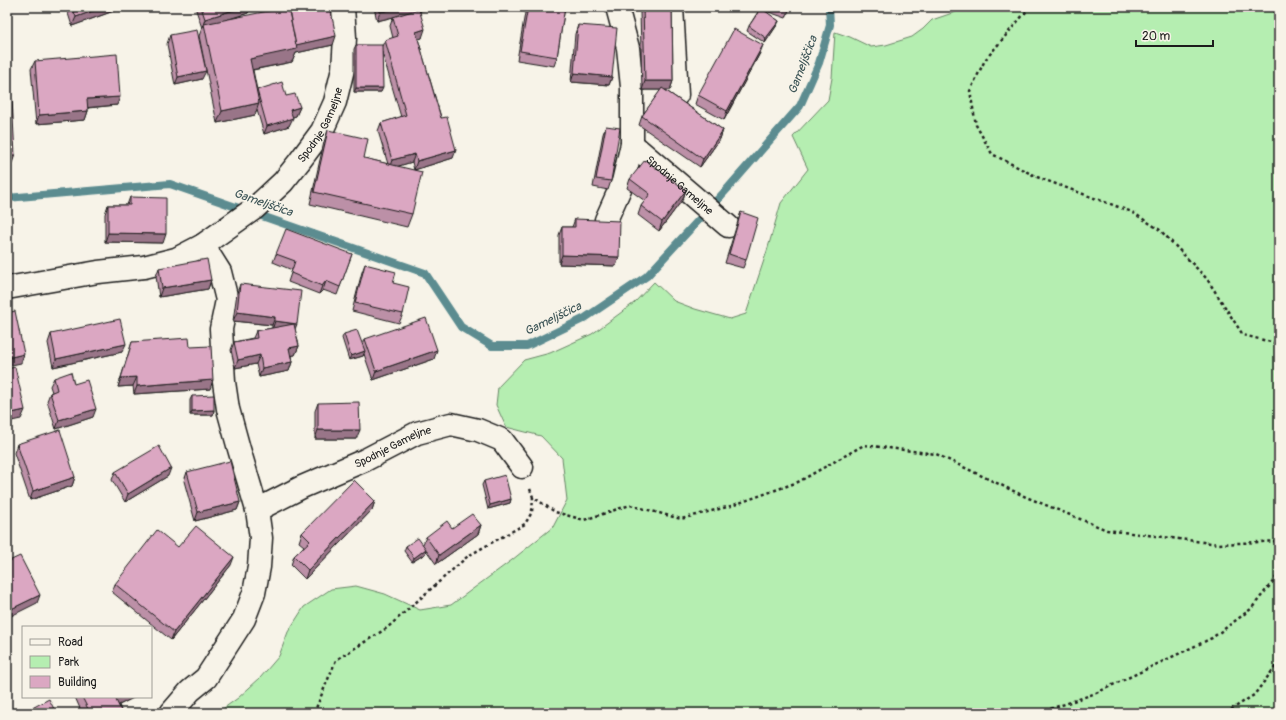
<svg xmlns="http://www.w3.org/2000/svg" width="1286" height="720" font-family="Pangolin,sans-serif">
<rect width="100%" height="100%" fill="#f7f3e8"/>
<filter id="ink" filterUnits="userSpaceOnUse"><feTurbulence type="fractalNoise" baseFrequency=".025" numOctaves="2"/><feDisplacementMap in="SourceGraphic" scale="8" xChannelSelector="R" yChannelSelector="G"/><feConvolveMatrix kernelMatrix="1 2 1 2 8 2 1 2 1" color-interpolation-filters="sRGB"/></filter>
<g filter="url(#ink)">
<path fill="#b5eeb1" stroke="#688566" d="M966,7H1279V713H217L238,698L260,678L279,656L288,632L304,607L331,589L356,586L385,594L420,610L451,605L512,560L553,527L567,500L562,458L541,436L506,427L496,405L498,387L524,360L550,353L592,334L634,303L654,282L674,301L695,309L730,319L746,314L767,251L781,203L808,169L793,137L828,100L832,78L835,32L850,37L871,47L886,45L912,37L923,29L932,20L964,9Z"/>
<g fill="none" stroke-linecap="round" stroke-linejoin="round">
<path stroke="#5b8c90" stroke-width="8" d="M7,198L170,184L425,273L461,327L492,346H527L585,318L647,276L729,187L800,106L819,63L830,25L829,7"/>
<defs>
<g id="minor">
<path d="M672,7L677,95"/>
<path id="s1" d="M632,144L728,226"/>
<path d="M606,220L623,182L632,144V87L628,48L617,7"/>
<path id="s2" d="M7,288L98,272L144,267L176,259L203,245L255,208L283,182L299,162L322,131L335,102L343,69L345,38L343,7"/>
<path id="s3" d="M257,510L302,487L365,460L417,433L451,424L478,430L502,440L522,467"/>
<path d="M171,713L190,691L206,678L244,619L254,593L259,567L261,538L257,510L239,449L228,409L224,382L221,329L227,300L220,272L203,245"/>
</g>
</defs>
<use href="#minor" stroke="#1c1c1c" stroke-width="25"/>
<g stroke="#1c1c1c" stroke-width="2.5" stroke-dasharray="3 3" stroke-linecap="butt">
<path d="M1030,7L985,60L970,91L976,125L992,154L1037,177L1132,212L1160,230L1207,279L1243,335L1279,344"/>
<path d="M530,489L533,497L555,512L584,520L630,505L681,519L731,506L798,482L864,445L936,454L1026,497L1107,530L1219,544L1279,541"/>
<path d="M314,713L336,660L387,628L468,556L525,524L532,512L533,497"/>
<path d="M1039,713L1096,693L1212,638L1251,609L1279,574"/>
<path d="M1226,713L1254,695L1279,662"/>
</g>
<use href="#minor" stroke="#f7f3e8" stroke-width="22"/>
</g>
<g fill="#bc90a7" stroke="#1c1c1c">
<path d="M66,7H122V8L72,26Z"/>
<path d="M195,7H250L248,13L230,19L289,10L333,45L296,53L292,62L253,70L257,90L286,96L300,107L296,116L292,117L289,126L264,134L257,110L255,115L217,123L199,36L202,28Z"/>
<path d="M374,7H435L420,11L422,38L418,39L453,158L414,170L412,162L398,166L412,214L407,227L310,204L324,142L328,130L364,158L388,164L378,131L381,123L401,117L382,52L381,92H354V49L356,45L382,46L385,40L393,38L390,26L393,17L377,21Z"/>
<path d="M526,7H565L557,57L554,66L517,60Z"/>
<path d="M642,7H672L673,81L670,90H665L723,130L720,139L700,167L639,125L642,116L661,90H642L640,12Z"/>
<path d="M761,7H790L786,18L763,10L779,21L777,25L765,43L747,31L749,26Z"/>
<path d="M578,25L612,77L609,85L571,82L575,34Z"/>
<path d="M170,35L202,79L175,85L167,44Z"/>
<path d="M760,53L724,120L695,104L698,95Z"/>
<path d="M35,61L117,105L88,108V111L85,120L36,124L31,69Z"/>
<path d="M606,126L611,181L608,190L593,187L603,134Z"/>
<path d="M630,179L686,190L683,199L659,231L638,215L641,206L645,201L627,188Z"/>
<path d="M130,197L163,243L105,242V214L108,205H127Z"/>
<path d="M741,212L746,260L743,268L725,263L738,221Z"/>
<path d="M575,219L619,257L616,266L559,264V235L562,227H572Z"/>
<path d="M276,254H352L337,295L323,290L319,294L288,282L292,270L273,262Z"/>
<path d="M365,264L393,283L403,314L399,323L352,311L362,272Z"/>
<path d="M159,268L211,280L208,289L159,297L156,276Z"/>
<path d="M240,284L295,329L299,346L295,355H291L292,362L289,371L259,377L256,364L235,368L231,350L234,342L253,338L256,331L272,328V325L233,321L237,293Z"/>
<path d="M51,334L122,352L53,367L48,343Z"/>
<path d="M344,334L363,345L365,339L434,359L373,380L364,354L363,356L349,360L342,338Z"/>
<path d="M132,342L190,347L210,389L134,394L133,386L118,387Z"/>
<path d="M54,378L74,384L93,417L56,429L47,401L50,393L52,392L50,386Z"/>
<path d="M192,396L214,410L213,415H190V400Z"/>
<path d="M318,403L356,439H315V411Z"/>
<path d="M17,444L75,477L72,486L30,500L14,453Z"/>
<path d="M115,472L168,476L125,502L112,480Z"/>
<path d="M187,472L240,502L237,510L195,521L184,481Z"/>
<path d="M484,481L511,499L510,503L488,509L482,485Z"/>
<path d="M375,501L372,510L305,579L291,565L294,556L304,546L299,542L302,533Z"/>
<path d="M481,525L478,534L436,564L426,550L425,554L412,562L404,551L406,546L423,544L426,537L452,528Z"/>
<path d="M178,547L231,565L171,640L112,592L115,584Z"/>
<path d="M75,697H135L119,705L122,713H82Z"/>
</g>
<g fill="#997588" stroke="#1c1c1c">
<path d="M104,7H122V8L72,26L76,17Z"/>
<path d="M243,7H250L248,13L204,27V24L202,28L205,19Z"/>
<path d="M402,7H435L377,21L380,12Z"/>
<path d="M779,21L777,25L765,43L766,38Z"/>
<path d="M425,29L422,38L413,41L416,32Z"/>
<path d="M336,36L333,45L296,53L292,62L246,71L250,59L294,45Z"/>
<path d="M763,45L760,53L724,120L727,111Z"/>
<path d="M206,71L202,79L175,85L178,77Z"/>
<path d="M574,73L612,77L609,85L571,82Z"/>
<path d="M645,81H673L670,90H642Z"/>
<path d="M356,88H383L381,92H354Z"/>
<path d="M120,97L117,105L84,108L87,99Z"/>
<path d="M259,103L255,115L217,123L222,111Z"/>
<path d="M300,107L296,116L287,119L290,110Z"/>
<path d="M88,111L85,120L36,124L39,115Z"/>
<path d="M293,118L289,126L264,134L267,126Z"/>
<path d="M723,130L720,139L700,167L703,159Z"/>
<path d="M456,150L453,158L414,170L417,161Z"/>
<path d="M415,154L412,162L389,169L392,160Z"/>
<path d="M7,155H15L12,163L7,164Z"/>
<path d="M686,190L683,199L659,231L662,222Z"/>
<path d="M108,233L166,234L163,243L105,242Z"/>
<path d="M562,255L619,257L616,266L559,264Z"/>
<path d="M211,280L208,289L159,297L162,288Z"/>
<path d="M326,281L323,290L319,294L322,286Z"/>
<path d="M237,312L275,317L272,325L233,321Z"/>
<path d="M275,321L297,324L294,332L272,330Z"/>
<path d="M126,344L122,352L53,367L56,359Z"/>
<path d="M299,346L295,355L286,356L289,348Z"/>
<path d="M437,350L434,359L373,380L376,371Z"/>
<path d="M365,351L363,356L349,360L351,356Z"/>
<path d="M24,354L21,363L7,366V358Z"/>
<path d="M260,355L256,364L235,368L238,360Z"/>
<path d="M292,362L289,371L259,377L262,368Z"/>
<path d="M137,377L133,386L118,387L121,378Z"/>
<path d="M213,380L210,389L134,394L137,386Z"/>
<path d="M96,409L93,417L56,429L59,420Z"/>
<path d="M25,410L21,419L7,422V414Z"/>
<path d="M214,410L213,415H190L192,411Z"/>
<path d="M318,430H360L356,439H315Z"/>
<path d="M171,468L168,476L125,502L128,494Z"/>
<path d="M75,477L72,486L30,500L33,491Z"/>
<path d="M511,499L510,503L488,509L490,505Z"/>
<path d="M375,501L372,510L305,579L308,570Z"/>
<path d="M240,502L237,510L195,521L198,512Z"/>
<path d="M481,525L478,534L436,564L439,555Z"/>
<path d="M426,549L425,554L412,562L414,558Z"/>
<path d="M234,557L231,565L171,640L174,632Z"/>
<path d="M40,595L37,603L7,618V611Z"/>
<path d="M121,697H135L113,708L116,700Z"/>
</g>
<g fill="#dba7c2" stroke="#1c1c1c">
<path d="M72,7H104L76,17Z"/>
<path d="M201,7H243L205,19Z"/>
<path d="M288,7L297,49L250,59L259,103L222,111L204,24Z"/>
<path d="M305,7H330L336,36L296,45L289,10Z"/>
<path d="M379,7H402L380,12Z"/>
<path d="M528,7H565L557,57L520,51Z"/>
<path d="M643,7H672L673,81H645Z"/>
<path d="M783,7H790L789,9Z"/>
<path d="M761,8L779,21L766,38L749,26Z"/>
<path d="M419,9L425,29L416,32L441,118L447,117L456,150L417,161L415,154L392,160L381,123L406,115L385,40L398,36L393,17Z"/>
<path d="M578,25L617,28L612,77L574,73Z"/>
<path d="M734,29L763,45L727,111L698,95Z"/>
<path d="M197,30L206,71L178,77L170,35Z"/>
<path d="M356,45H382L383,88H356Z"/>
<path d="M117,54L120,97L87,99L88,111L39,115L35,61Z"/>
<path d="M282,82L286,96L295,94L300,107L290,110L293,118L267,126L257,90Z"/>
<path d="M662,88L723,130L703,159L642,116Z"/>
<path d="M12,99L15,155H7V100Z"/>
<path d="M606,126L620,128L611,181L596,179Z"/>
<path d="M328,130L368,139L364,158L422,172L412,214L314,192Z"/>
<path d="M645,160L686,190L662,222L641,206L650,194L630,179Z"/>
<path d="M130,197L166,198V234L108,233V205H130Z"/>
<path d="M741,212L758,218L746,260L729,254Z"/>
<path d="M575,219L620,221L619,257L562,255V227H575Z"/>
<path d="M286,229L352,254L340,287L326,281L322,286L291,273L295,261L276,254Z"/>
<path d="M207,259L211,280L162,288L159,268Z"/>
<path d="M365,264L396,272L393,283L409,287L403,314L355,303Z"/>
<path d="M240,284L301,291L297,324L275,321V317L237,312Z"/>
<path d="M15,311L24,354L7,358V313Z"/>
<path d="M426,318L437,350L376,371L365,339Z"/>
<path d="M120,319L126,344L56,359L51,334Z"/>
<path d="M294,324L299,346L289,348L292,362L262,368L260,355L238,360L234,342L257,338L256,331Z"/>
<path d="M357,330L365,351L351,356L344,334Z"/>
<path d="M189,338L190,347L211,346L213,380L137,386V377L121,378L132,342Z"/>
<path d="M15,367L25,410L7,414V369Z"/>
<path d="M71,372L74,384L87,380L96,409L59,420L50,393L57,390L54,378Z"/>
<path d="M214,395V410L192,411V396Z"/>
<path d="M359,402L360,430H318V403Z"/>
<path d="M60,430L75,477L33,491L17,444Z"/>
<path d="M159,446L171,468L128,494L115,472Z"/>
<path d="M230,461L240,502L198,512L187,472Z"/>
<path d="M505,475L511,499L490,505L484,481Z"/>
<path d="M354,480L375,501L308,570L294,556L310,541L302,533Z"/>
<path d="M472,514L481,525L439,555L426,537L447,521L452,528Z"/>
<path d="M196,526L234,557L174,632L115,584L157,530L178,547Z"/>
<path d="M418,538L426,549L414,558L406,546Z"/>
<path d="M20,556L40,595L7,611V562Z"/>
<path d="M82,697H121L116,700L122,713H90Z"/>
<path d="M49,699L56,713H23Z"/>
</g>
</g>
<g text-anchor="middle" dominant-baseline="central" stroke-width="4" stroke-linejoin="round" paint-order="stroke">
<g font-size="11" fill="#1c1c1c" stroke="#f7f3e8">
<text stroke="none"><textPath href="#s2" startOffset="373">Spodnje Gameljne</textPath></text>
<text stroke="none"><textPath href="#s1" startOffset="63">Spodnje Gameljne</textPath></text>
<text stroke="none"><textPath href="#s3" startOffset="150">Spodnje Gameljne</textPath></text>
</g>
<g font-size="12" font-style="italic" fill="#3c5456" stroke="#f7f3e8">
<text transform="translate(803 65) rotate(-69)">Gameljščica</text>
<text transform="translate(263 203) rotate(19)">Gameljščica</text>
<text transform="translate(553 319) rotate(-26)">Gameljščica</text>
</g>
</g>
<rect width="1286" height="720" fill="none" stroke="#f7f3e8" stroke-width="24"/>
<rect x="12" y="12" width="1262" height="696" fill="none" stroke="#1c1c1c" stroke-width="1.5" filter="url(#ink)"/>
<rect x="22" y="626" width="130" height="72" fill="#f7f3e8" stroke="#9f9d96"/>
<rect x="30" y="639" width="20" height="6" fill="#f7f3e8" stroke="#9f9d96"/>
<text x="58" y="646" font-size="12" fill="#1c1c1c">Road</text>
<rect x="30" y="656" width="20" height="12" fill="#b5eeb1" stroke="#9f9d96"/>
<text x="58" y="666" font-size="12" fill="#1c1c1c">Park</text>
<rect x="30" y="676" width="20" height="12" fill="#dba7c2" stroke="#9f9d96"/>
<text x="58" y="686" font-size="12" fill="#1c1c1c">Building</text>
<path d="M1136 40v6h77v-6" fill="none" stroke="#1c1c1c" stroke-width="2"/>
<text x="1142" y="40" font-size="12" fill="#1c1c1c" stroke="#f7f3e8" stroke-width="3" paint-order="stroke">20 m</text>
</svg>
